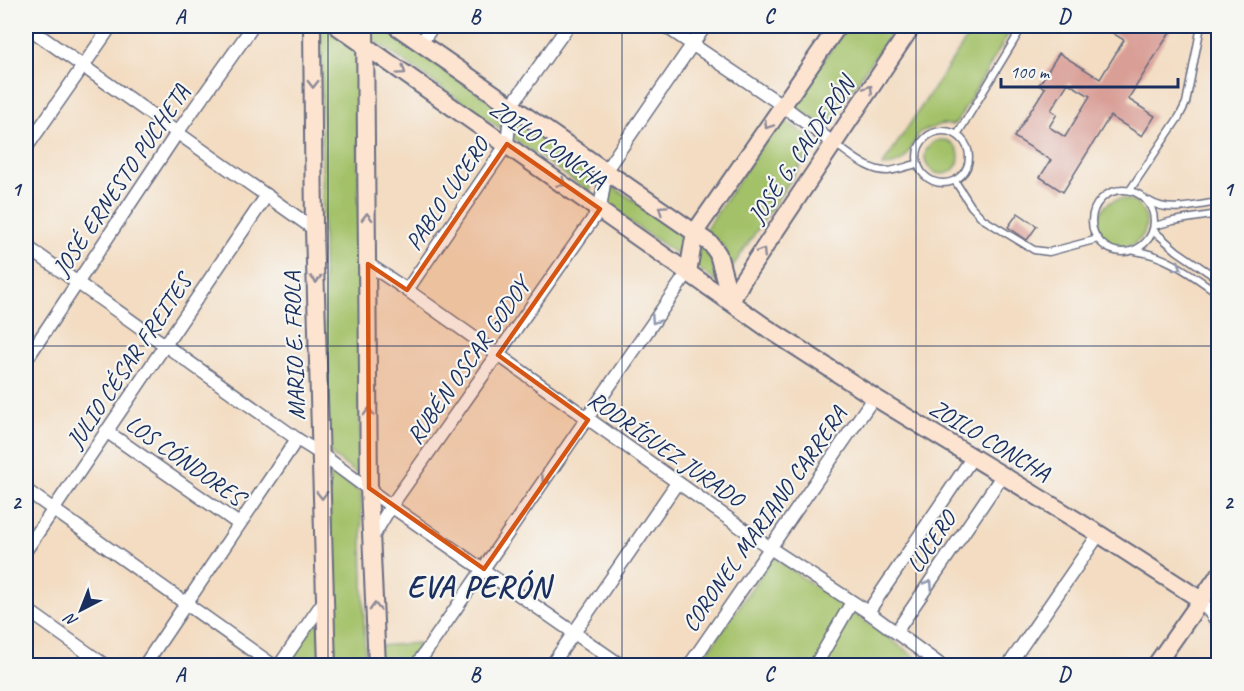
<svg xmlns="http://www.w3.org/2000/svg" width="1244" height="691" font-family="Caveat,sans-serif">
<rect width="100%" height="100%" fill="#f6f6f2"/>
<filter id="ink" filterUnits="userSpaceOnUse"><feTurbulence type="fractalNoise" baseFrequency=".0167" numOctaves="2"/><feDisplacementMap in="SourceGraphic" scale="12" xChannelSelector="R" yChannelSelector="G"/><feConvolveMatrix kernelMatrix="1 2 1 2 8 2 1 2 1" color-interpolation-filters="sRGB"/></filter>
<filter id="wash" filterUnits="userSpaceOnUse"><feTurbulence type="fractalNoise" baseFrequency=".008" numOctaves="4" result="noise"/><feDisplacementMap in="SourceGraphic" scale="24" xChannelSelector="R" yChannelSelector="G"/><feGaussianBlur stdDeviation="1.35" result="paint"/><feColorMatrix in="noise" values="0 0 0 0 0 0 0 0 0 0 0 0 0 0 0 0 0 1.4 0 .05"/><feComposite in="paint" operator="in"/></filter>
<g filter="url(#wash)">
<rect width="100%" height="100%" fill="#f3dcc1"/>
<g fill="#a3c168" stroke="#5f7863" stroke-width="1.5">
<path d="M325,26L353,42L358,56L360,476L328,452L323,259L321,30Z"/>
<path d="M372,26H381L501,109V129L372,39Z"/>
<path d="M847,26H896L826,127L793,105Z"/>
<path d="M975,26H1013L958,120L953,125L942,124L920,132C908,150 909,166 882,166Z"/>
<path d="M781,118L816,142L731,269L724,247L704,232Z"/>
<path d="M517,120L593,173L590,192L513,138Z"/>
<circle cx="942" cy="157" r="17"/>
<path d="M613,187L689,236L684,259L607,206Z"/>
<circle cx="1122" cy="223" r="24"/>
<path d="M700,245L709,252L718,283L695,266Z"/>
<path d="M329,470L361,493L365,665H334Z"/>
<path d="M773,557L927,665L698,666Z"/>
<path d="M315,623L319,625L320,665L286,666Z"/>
<path d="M418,643L419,645L405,666L380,665L379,646Z"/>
</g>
<g id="blocks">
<g fill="#d99f97" fill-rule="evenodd">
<path d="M1101,26H1174L1128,99L1155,116L1142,136L1110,116L1063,192L1040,177L1051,160L1014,137L1045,88L1039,85L1059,53L1100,79L1124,40ZM1068,83L1090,96L1065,137L1049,127L1057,114L1051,110Z"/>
<path d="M1018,213L1037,226L1027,240L1008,227Z"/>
</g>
</g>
</g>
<g filter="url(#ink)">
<use href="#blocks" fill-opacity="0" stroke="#676c81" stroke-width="1.5"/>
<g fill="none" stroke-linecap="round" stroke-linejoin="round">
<defs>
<g id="lane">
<circle cx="943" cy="157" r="26"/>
<path d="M957,135L1023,26"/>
<path d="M836,145C850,154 869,172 888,171C898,170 908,166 917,164"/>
<path d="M955,181L971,206L983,219L1034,250L1049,252L1098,239"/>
<circle cx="1123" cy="221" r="31"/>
<path d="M1130,190L1179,117L1186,103L1201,26"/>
<path d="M1149,201C1169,214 1196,205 1218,202"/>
<path d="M1154,226L1173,221L1218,214"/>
<path d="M1153,230L1177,251L1218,279"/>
<path d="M1135,251C1167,255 1192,275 1218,293"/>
</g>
<g id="street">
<path d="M26,26L314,229"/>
<path d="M665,26L782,105L833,143"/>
<path d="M421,43L433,26"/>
<path d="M26,148L111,26"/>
<path d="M26,246L297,439L321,454L391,506L622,666"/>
<path d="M368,264L407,290L770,548L868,612L942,666"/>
<path d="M407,290L507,144L511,106L568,26"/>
<path d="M26,360L177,133L253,26"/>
<path d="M106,431L239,524"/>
<path d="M26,490L274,666"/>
<path d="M372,538L391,506L600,209L606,170L705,26"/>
<path d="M26,550L267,195"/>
<path d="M1201,600L1218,623"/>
<path d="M26,609L106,666"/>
<path d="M868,612L972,458"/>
<path d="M896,632L1002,476"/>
<path d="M144,666L297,439"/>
<path d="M279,666L324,601"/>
<path d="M416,666L688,272"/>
<path d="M551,666L677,483"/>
<path d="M689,666L874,397"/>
<path d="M815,666L852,602"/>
<path d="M1008,666L1099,534"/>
</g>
<g id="secondary">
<path d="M312,26L314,229L327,666"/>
<path d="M337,26L767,328L874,397L1099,534L1201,600"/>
<path d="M365,26L369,488L377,666"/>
<path d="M396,26L711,244L718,254L731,302"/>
<path d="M688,272L695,232L838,26"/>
<path d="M731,302L742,281L912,26"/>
<path d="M1155,666L1218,576"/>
</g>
</defs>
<use href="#lane" stroke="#676c81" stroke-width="9"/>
<use href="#street" stroke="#676c81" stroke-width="15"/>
<use href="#secondary" stroke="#676c81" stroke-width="20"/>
<use href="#lane" stroke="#fff" stroke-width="6"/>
<use href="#street" stroke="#fff" stroke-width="12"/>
<use href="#secondary" stroke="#fde4d1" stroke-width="16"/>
</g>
<defs><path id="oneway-chevron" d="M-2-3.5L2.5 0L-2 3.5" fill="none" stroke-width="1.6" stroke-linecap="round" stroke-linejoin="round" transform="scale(1.5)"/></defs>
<g stroke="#8c8a98">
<use href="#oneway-chevron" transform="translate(402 71) rotate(35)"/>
<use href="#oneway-chevron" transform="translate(313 84) rotate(90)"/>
<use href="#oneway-chevron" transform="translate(869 89) rotate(-56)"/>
<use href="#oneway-chevron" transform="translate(768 125) rotate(124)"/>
<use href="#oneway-chevron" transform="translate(562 183) rotate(35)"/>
<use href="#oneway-chevron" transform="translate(662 209) rotate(-145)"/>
<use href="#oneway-chevron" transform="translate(367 217) rotate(-91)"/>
<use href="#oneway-chevron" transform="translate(762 252) rotate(-57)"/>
<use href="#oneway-chevron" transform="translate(316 279) rotate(88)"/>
<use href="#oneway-chevron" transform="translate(369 412) rotate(-90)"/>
<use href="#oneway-chevron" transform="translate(322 495) rotate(89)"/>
<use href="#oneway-chevron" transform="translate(375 607) rotate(-92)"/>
</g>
<g stroke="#8d97ae">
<use href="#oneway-chevron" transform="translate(1178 267) rotate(31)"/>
<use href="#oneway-chevron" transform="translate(655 320) rotate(124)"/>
<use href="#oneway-chevron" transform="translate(545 481) rotate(125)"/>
<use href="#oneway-chevron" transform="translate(929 584) rotate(-56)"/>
</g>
</g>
<path fill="#d45514" fill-opacity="0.2" stroke="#d45514" stroke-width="4.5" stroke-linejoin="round" d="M507,144L600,209L498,355L588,420L484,569L369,488L368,264L407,290Z"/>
<path fill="none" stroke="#1b2f5e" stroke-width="1.5" stroke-opacity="0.55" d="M328,26V666M622,26V666M916,26V666M26,346H1218"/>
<g text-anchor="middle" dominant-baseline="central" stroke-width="4.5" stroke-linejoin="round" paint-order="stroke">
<g font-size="24" fill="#1b2f5e" stroke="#f6f6f2">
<text transform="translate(548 144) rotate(35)">ZOILO CONCHA</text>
<text transform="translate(801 150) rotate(-56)">JOSÉ G. CALDERÓN</text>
<text transform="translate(121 180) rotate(-56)">JOSÉ ERNESTO PUCHETA</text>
<text transform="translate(447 194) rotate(-56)">PABLO LUCERO</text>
<text transform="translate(294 346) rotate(-92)">MARIO E. FROLA</text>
<text transform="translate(129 361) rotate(-56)">JULIO CÉSAR FREITES</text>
<text transform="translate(468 361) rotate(-55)">RUBÉN OSCAR GODOY</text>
<text transform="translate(990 440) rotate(31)">ZOILO CONCHA</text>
<text transform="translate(666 449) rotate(35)">RODRÍGUEZ JURADO</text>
<text transform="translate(185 460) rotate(35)">LOS CÓNDORES</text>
<text transform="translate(764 519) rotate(-55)">CORONEL MARIANO CARRERA</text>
<text transform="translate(931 542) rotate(-56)">LUCERO</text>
</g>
<g font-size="30" font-weight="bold" letter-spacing="1.5" fill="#1b2f5e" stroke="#f6f6f2">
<text x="479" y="587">EVA PERÓN</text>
</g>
</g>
<rect width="1244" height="691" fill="none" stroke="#f6f6f2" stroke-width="66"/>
<g transform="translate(81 610) rotate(222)" stroke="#f6f6f2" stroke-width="4.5" paint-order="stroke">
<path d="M0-4.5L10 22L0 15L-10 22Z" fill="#1b2f5e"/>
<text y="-9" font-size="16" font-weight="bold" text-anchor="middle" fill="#1b2f5e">N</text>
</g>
<path d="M1001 78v9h177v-9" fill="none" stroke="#1b2f5e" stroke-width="3"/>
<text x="1010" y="78" font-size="18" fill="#1b2f5e" stroke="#f6f6f2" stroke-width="4.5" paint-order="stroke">100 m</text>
<rect x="33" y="33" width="1178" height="625" fill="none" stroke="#1b2f5e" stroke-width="2"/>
<g font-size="20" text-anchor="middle" font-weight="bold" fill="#1b2f5e">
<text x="180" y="23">A</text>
<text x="475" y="23">B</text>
<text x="769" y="23">C</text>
<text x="1064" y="23">D</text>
<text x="16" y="196">1</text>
<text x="1228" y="196">1</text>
<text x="16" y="509">2</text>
<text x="1228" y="509">2</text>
<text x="180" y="681">A</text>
<text x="475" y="681">B</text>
<text x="769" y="681">C</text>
<text x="1064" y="681">D</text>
</g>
</svg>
